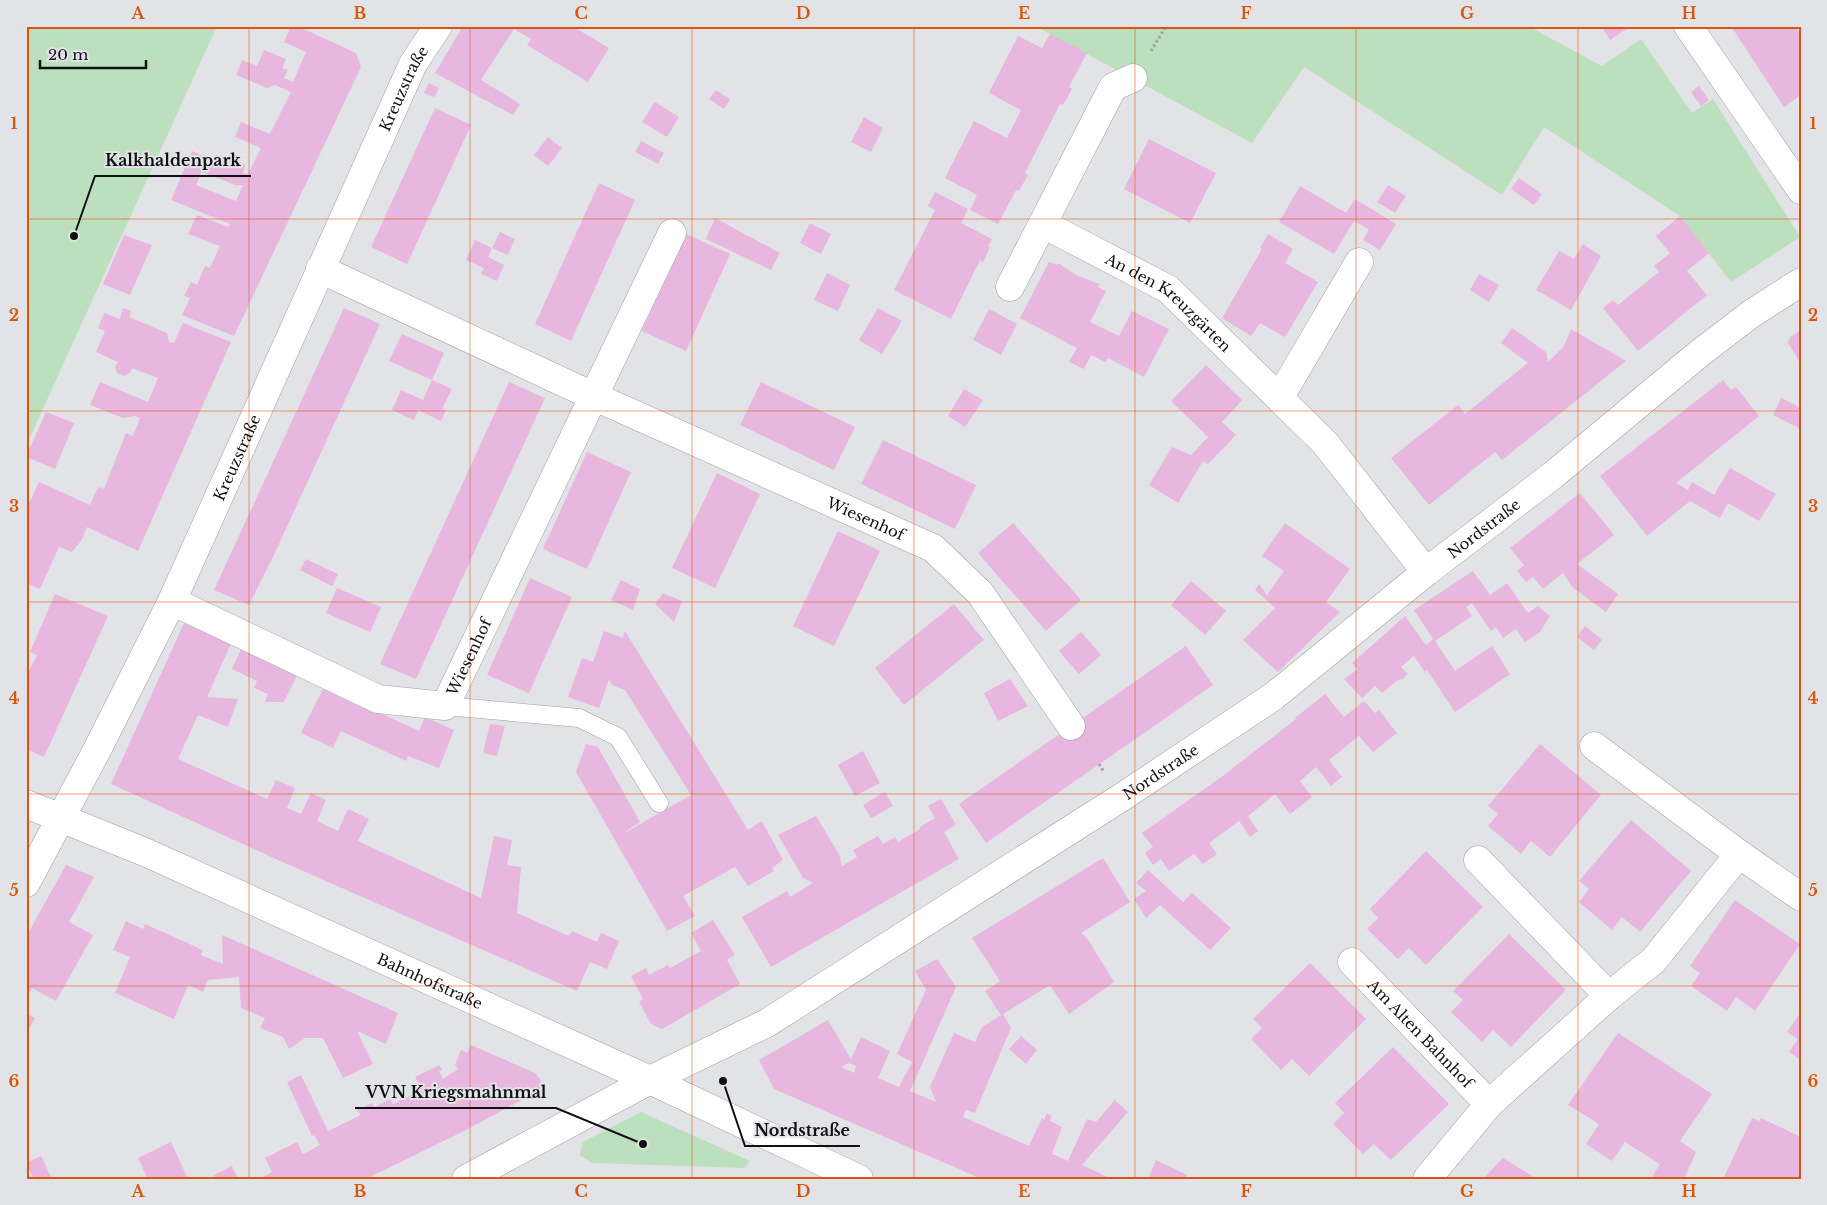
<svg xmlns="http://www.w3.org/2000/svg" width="1827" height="1205" font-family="'Libre Baskerville',serif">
<rect width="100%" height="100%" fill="#e2e3e7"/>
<g fill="#bce0bd">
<path d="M26,26H217L26,446Z"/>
<path d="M1035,26H1528L1602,66L1641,39L1692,113L1713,99L1800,237L1731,282L1680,216L1544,127L1502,195L1304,67L1252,143Z"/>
<path d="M641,1112L750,1161L745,1168L592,1163L580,1155L583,1142Z"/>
</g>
<g fill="#e7b7df" fill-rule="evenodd">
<path d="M291,26H297L356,53L361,67L234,336L182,315L190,298L184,296L191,282L197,285L205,266L210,268L220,246L188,234L197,215L228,227L230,224L171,200L192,151L222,164L225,157L245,165L243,173L248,174L261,148L235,137L241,122L270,134L291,92L275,85L267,88L236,75L242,60L257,66L264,50L286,59L282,68L288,70L284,78L293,82L306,52L284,42ZM202,172L235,185H243L236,201L196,185Z"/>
<path d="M463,26H572L609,48L588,82L527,45L531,39L514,29L481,80L520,104L513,115L435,73Z"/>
<path d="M1601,26H1631L1610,40Z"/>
<path d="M1731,26H1795L1801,35V95L1784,107Z"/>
<path d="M1050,34L1087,53L1069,87L1072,89L1063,105L1060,104L1025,173L1028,175L1019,191L1016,190L998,224L970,210L977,195L945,178L974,121L1007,138L1021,110L989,93L1018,36L1042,48Z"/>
<path d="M429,83L439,88L434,97L424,93Z"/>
<path d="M1699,86L1709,100L1701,106L1691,92Z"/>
<path d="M716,90L730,99L724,109L709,99Z"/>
<path d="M655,102L679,117L667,137L642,122Z"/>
<path d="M435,108L471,125L407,264L371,247Z"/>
<path d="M864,117L883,128L871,152L851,142Z"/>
<path d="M548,137L562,148L548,166L534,155Z"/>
<path d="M1149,139L1216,173L1190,223L1124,189Z"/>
<path d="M641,141L664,153L658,164L635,152Z"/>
<path d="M1519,178L1542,194L1534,205L1511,189Z"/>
<path d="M599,183L635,200L571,341L535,324Z"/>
<path d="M1388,185L1406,196L1395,213L1377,202Z"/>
<path d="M1300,186L1346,213L1355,199L1396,224L1380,250L1363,240L1369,229L1354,221L1334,254L1279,222Z"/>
<path d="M935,192L968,209L961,223L992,239L988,246L990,247L983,262L980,260L951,319L894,290L935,210L928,206Z"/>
<path d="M1680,216L1709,253L1687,271L1707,295L1638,351L1603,308L1613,300L1618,305L1659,272L1654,266L1670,253L1656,236Z"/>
<path d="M715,218L780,253L771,270L706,239Z"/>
<path d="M810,223L831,234L821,254L800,243Z"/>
<path d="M500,232L515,239L508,255L492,248Z"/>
<path d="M686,234L730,254L686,351L642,331Z"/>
<path d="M1268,234L1293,249L1285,263L1318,282L1285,337L1260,323L1251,336L1222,318L1262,249L1260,248Z"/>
<path d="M124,235L152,245L130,295L103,284Z"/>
<path d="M475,240L492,248L488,257L504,265L497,281L481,274L484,268L466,260Z"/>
<path d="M1583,244L1601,256L1571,310L1536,290L1559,251L1574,259Z"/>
<path d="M1049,262L1057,265L1058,263L1078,276L1100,284L1098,287L1106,291L1090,322L1119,336L1132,311L1169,329L1144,377L1108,358L1105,362L1091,355L1084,369L1069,362L1077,348L1020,318Z"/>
<path d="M827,273L850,285L838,311L814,300Z"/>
<path d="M1479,274L1499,285L1489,302L1470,290Z"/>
<path d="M123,308L131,311L129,317L167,333L169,342L174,343L183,323L231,342L138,551L87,527L81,541L72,552L59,547L40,589L26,583V510L39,482L90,505L98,487L104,489L126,433L133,436L140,418L135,416L123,418L90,405L100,382L148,402L158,378L132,368L130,373L124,376L117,373L115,367L118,362L96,352L105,331L98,328L104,313L120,319Z"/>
<path d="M344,308L380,324L273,557L249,605L214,590Z"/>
<path d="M878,308L902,321L882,354L859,340Z"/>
<path d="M989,309L1017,324L1001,355L973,340Z"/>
<path d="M1512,328L1546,352L1548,362L1564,346L1571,329L1626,361L1502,460L1495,452L1429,505L1391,458L1458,405L1465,414L1528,363L1501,343Z"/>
<path d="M1801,330V364L1788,343L1790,337Z"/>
<path d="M402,334L444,353L432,380L389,361Z"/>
<path d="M1206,365L1242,400L1222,422L1236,435L1208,464L1203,461L1178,503L1149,485L1172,447L1191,455L1208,437L1171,401Z"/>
<path d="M432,380L452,389L442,409L446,410L441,421L418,410L414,420L392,410L401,390L423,400Z"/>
<path d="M1723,380L1731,390L1736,387L1759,416L1676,483L1688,490L1692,482L1714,495L1730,468L1776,494L1759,521L1728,503L1720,518L1690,501L1647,536L1600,476Z"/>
<path d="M509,382L545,398L416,679L380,664Z"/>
<path d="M761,382L855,427L834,470L740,425Z"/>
<path d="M964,389L983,400L965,427L948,416Z"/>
<path d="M1781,398L1801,408V429L1773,415Z"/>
<path d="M46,412L74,423L55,469L26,457Z"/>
<path d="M883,440L976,485L955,529L861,484Z"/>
<path d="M587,452L631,472L587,569L543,549Z"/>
<path d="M717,473L760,494L715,588L672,568Z"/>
<path d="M1580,493L1614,535L1577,564L1618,594L1606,612L1572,587L1563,573L1543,589L1533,577L1526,582L1517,571L1524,565L1510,548Z"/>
<path d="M1013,523L1081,600L1046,631L978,553Z"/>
<path d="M1285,523L1350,569L1326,602L1340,612L1278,672L1243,640L1275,608L1255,590L1259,584L1267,595L1284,571L1262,556Z"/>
<path d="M838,531L880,551L834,646L793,626Z"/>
<path d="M306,559L338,574L332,586L300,570Z"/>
<path d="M1473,571L1490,595L1507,583L1528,613L1538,606L1550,616L1540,632L1525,642L1516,629L1503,638L1496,627L1491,631L1472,603L1466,607L1472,616L1435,641L1455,671L1492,646L1510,674L1455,712L1427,670L1425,672L1414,656L1401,667L1408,674L1403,679L1398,680L1382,693L1375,686L1362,698L1344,679L1358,669L1352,663L1405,616L1426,645L1433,639L1414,610Z"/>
<path d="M530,578L572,597L529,693L487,675Z"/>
<path d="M621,580L640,589L633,610L611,600Z"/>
<path d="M1191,581L1226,611L1205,635L1171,605Z"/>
<path d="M337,588L381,607L370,632L326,613Z"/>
<path d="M663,593L682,601L674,622L655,604Z"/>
<path d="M55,594L108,616L44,757L26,749V677L37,655L30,652Z"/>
<path d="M954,604L984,640L904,705L875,668Z"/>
<path d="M184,623L231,644L207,697L238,699L228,727L198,715L178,759L267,799L276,780L295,788L287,808L301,814L311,793L326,800L317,821L338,831L348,809L369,819L358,841L481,898L494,836L512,840L507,865L521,867L517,913L569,936L572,931L597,942L601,933L619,941L607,969L590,962L577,991L278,860L111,784Z"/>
<path d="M1585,626L1602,640L1594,650L1577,637Z"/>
<path d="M604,631L623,638L625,631L748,830L762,821L783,860L772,868L774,871L748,886L735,867L683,896L695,916L667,931L576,772L586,744L598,747L640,822L619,836L691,795L625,690L612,685L609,679L599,708L568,697L582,658L593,662Z"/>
<path d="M1081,632L1101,655L1079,674L1059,651Z"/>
<path d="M1186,646L1213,685L986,843L959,804Z"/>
<path d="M241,649L297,675L284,702H265L268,694L254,688L257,681L232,669Z"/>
<path d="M1010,679L1028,706L998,721L984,693Z"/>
<path d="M324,687L419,731L425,717L454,730L439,768L408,756L406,761L341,731L333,748L301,733Z"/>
<path d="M1325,694L1344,717L1364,701L1375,713L1379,710L1397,733L1373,752L1359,736L1329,760L1342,777L1331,786L1316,767L1300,781L1312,797L1290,814L1275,794L1248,816L1258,831L1250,837L1239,821L1209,843L1217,854L1203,864L1194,854L1169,871L1161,859L1153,865L1145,853L1153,847L1142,833L1220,778L1296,719L1295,718Z"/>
<path d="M490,724L505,726L497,756L483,753Z"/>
<path d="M1540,744L1601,795L1550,857L1531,841L1521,854L1488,826L1498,814L1488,806Z"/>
<path d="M863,751L880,783L855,796L838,765Z"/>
<path d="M885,792L893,806L871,818L863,805Z"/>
<path d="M941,799L956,825L944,832L959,859L771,967L742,917L787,891L790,897L813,883L803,878L778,835L816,816L839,854L842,866L857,857L853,850L878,836L883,844L895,837L898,842L920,829V827L935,818L928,806Z"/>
<path d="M1631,820L1691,871L1640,932L1622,917L1612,930L1579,902L1589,889L1579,881Z"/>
<path d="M1426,851L1483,907L1426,965L1409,948L1398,959L1367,929L1378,918L1370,909Z"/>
<path d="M1103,858L1130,902L1081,933L1087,938L1114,982L1069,1014L1050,985L1003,1014L1011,1028L975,1113L966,1110L963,1117L1029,1146L1042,1118L1044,1120L1047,1113L1052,1116L1050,1121L1062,1127L1052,1154L1068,1161L1087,1119L1096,1122L1115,1100L1128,1112L1082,1165L1112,1179H982L774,1089L759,1060L828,1020L851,1059L861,1037L890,1051L878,1078L899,1087L912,1062L897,1054L926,990L915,971L937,959L956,987L910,1091L936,1102L930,1087L954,1033L975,1042L982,1027L1001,1015L985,991L1000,981L972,938ZM850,1062L849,1063L856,1066L854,1073L841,1067Z"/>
<path d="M66,865L94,877L69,922L93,935L56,1001L32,988L26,999V937Z"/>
<path d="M1148,870L1183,902L1192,893L1231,928L1210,950L1160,905L1146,918L1134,899L1146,891L1136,883Z"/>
<path d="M1735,900L1800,944L1755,1011L1736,997L1727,1011L1691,986L1700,973L1690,966Z"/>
<path d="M713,920L735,955L727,960L740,984L662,1029L651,1024L639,1002L643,999L631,976L646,968L649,975L668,965L670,968L701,951L691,933Z"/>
<path d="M126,921L143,929L145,924L203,950L201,955L223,964L222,935L398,1013L386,1044L357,1031L373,1064L343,1078L323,1038H305L289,1049L283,1037L260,1028L265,1018L241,1008L239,977L208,980L203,992L188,985L174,1019L115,993L130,957L113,950Z"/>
<path d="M1509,934L1566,990L1511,1047L1493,1030L1482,1042L1451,1012L1463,1000L1453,991Z"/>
<path d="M1310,963L1366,1019L1309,1076L1292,1059L1281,1070L1251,1039L1262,1028L1253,1019Z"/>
<path d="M1801,1012V1060L1789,1052L1798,1039L1787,1032Z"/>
<path d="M26,1013L35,1018L26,1034Z"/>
<path d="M1618,1033L1712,1094L1680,1141L1696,1152L1684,1179H1654L1653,1175L1660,1164L1625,1142L1612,1161L1586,1144L1599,1124L1568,1105Z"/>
<path d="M1021,1036L1037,1050L1026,1064L1009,1049Z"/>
<path d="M471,1045L535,1073L541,1080L540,1090L464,1131L366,1179H259L272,1172L265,1158L297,1142L303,1154L320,1145L314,1135L312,1136L287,1082L301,1075L328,1131L361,1115L357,1110L372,1103L374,1107L390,1099L393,1104L422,1090L415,1077L439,1065L442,1070L439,1071L443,1079L458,1069L455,1065L461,1050L467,1053Z"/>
<path d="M1393,1047L1449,1104L1391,1160L1374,1144L1363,1154L1333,1124L1344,1113L1335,1103Z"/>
<path d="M1752,1118L1760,1121L1761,1118L1801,1137V1179H1723Z"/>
<path d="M171,1142L188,1179H148L138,1158Z"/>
<path d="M41,1156L52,1179H34L26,1163Z"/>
<path d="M1503,1158L1537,1179H1483Z"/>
<path d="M1156,1160L1187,1175L1185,1179H1148Z"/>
<path d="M232,1166L238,1179H216L214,1175Z"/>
</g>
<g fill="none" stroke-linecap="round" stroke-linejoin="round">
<defs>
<path id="service" d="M445,706L579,718L618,737L659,803"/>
<g id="minor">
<path d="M1688,26L1801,190"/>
<path id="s1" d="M1043,224L1168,289L1325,443L1426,572"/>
<path id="s2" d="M320,269L593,396L933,548L980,593L1071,726"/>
<path d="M1010,287L1113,87L1133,78"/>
<path d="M1280,397L1359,262"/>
<path id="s3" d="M172,601L378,699L445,706L672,233"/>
<path d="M1594,746L1739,854"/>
<path d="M1478,860L1609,996"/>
<path id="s4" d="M26,883L97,750L172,601L413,64L438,26"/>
<path id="s5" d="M1352,962L1489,1104"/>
<path id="s6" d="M466,1179L650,1080L767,1023L1122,797L1274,696L1426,572L1553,475L1700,353L1751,314L1801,282"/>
<path d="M1427,1179L1489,1104L1609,996L1654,960L1739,854L1801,897"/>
</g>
<g id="tertiary">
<path id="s7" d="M26,804L147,853L650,1080L859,1179"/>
</g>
</defs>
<use href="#service" stroke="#9f9fa3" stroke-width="19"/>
<use href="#minor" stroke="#9f9fa3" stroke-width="29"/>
<use href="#tertiary" stroke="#9f9fa3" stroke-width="29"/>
<g stroke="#a1a2a5" stroke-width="3" stroke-dasharray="2.5 2.5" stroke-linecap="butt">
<path d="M1151,51L1166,26"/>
<path d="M1099,764L1104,772"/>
</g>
<use href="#service" stroke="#fff" stroke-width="18"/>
<use href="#minor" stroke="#fff" stroke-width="28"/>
<use href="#tertiary" stroke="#fff" stroke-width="28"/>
</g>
<path fill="none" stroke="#dd550c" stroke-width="1" stroke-opacity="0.55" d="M249,26V1179M470,26V1179M692,26V1179M914,26V1179M1135,26V1179M1356,26V1179M1578,26V1179M26,219H1801M26,411H1801M26,602H1801M26,794H1801M26,986H1801"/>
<g text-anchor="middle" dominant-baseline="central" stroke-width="4" stroke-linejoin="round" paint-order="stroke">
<g font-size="15" fill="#111113" stroke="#e2e3e7">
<text stroke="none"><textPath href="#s4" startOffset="880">Kreuzstraße</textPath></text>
<text stroke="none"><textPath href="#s1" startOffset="149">An den Kreuzgärten</textPath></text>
<text stroke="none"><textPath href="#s4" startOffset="475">Kreuzstraße</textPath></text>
<text stroke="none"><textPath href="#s2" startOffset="600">Wiesenhof</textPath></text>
<text stroke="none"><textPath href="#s6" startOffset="1211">Nordstraße</textPath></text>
<text stroke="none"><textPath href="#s3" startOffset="350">Wiesenhof</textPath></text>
<text stroke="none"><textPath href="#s6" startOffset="806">Nordstraße</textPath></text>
<text stroke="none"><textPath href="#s7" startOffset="441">Bahnhofstraße</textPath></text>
<text stroke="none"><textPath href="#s5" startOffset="99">Am Alten Bahnhof</textPath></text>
</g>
</g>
<path fill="none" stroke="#111113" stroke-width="2" d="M74 236L95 176H251M643 1144L556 1108H355M723 1081L745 1146H860"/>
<g fill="#111113" stroke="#e2e3e7" stroke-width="2">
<circle cx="74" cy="236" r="5"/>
<circle cx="643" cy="1144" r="5"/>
<circle cx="723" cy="1081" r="5"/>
</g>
<g font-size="16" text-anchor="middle" font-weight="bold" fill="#111113" stroke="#e2e3e7" stroke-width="4" stroke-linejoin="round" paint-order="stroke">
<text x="173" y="166">Kalkhaldenpark</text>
<text x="456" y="1098">VVN Kriegsmahnmal</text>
<text x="802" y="1136">Nordstraße</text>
</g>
<rect width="1827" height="1205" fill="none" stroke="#e2e3e7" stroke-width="55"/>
<path d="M40 60v8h106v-8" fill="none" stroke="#111113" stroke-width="2.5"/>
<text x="48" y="60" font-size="15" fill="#111113" stroke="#e2e3e7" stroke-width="4" paint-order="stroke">20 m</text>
<rect x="28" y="28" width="1772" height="1150" fill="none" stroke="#dd550c" stroke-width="2"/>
<g font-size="16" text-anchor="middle" font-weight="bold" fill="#dd550c">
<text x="138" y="19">A</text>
<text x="360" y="19">B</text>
<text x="581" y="19">C</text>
<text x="803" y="19">D</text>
<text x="1024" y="19">E</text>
<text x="1246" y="19">F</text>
<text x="1467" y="19">G</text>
<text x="1689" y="19">H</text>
<text x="14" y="129">1</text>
<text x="1813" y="129">1</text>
<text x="14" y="321">2</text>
<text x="1813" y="321">2</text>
<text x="14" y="512">3</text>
<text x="1813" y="512">3</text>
<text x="14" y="704">4</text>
<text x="1813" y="704">4</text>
<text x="14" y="896">5</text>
<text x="1813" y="896">5</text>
<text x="14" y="1087">6</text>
<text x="1813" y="1087">6</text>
<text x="138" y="1197">A</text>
<text x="360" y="1197">B</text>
<text x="581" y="1197">C</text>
<text x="803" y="1197">D</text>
<text x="1024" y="1197">E</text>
<text x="1246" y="1197">F</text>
<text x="1467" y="1197">G</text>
<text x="1689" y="1197">H</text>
</g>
</svg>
